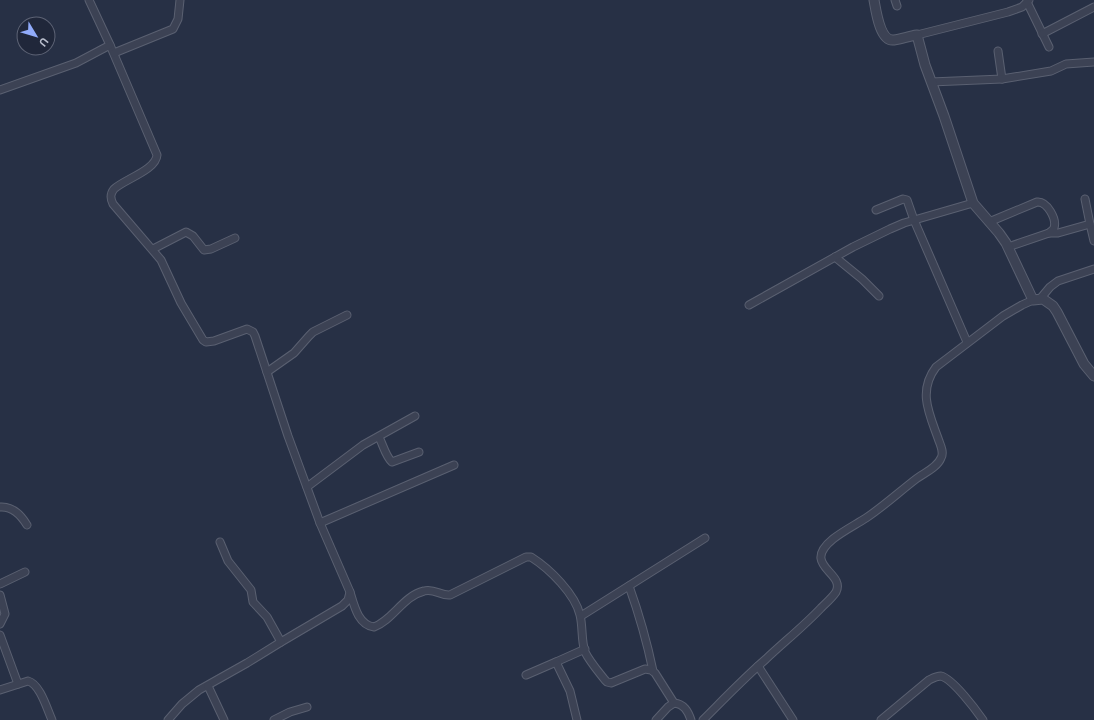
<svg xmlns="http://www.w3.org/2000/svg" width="1094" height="720" font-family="'DM Sans',sans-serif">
<rect width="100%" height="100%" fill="#273045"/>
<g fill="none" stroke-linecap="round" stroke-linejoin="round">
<defs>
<g id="minor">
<path d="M89,0L110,45L157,155C156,170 125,179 114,189C110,194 110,198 113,204L161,260L181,303L203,340L206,342L214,341L247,329L253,332L255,336L288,436L320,523L350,592L348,600L342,606L281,642L247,663L199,690L182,704L168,720"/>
<path d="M895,0L897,6"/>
<path d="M1027,2L1049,47"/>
<path d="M1042,34L1094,7"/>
<path d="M917,35L1008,12L1022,7L1029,0"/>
<path d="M998,51L1002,79"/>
<path d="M114,53L173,29L178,19L180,0"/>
<path d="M931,82L1002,79L1051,71L1066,64L1094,62"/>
<path d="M0,90L76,63L110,45"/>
<path d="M876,210L903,199L907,200L914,220L967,342"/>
<path d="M989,222L1037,202C1047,201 1057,219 1054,228C1053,230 1051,231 1049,233L1008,247"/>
<path d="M1090,224L1094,241"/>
<path d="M1049,233H1058L1090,224L1085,199"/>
<path d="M153,249L186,232L193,236L204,250L211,249L235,238"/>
<path d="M835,257L862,279L879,296"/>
<path d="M1040,299L1050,287L1058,281L1094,269"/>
<path d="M749,305L853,247L890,229L904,223L973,203"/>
<path d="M267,372L294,353L309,336L313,332L347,315"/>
<path d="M379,437C383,445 386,457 392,462L419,452"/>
<path d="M307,487L363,445L415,416"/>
<path d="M0,507C13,506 21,515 27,525"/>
<path d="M320,523L454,465"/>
<path d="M220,542L228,561L251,590L253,602L267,617L281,642"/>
<path d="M0,584L25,572"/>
<path d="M629,586C639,614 647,642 653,671"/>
<path d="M350,592C354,605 358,625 374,627C393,620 403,596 424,591C434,588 441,596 450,595L526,557H531C550,569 575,594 580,615C583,627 581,640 585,652C590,662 598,671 605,680L607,682L611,683L645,669L651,670L655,673L674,703"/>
<path d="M0,595L5,614L0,624"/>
<path d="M581,616L705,538"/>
<path d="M0,635L18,684"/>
<path d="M556,662L585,649"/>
<path d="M758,666L793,720"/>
<path d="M526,675L556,662L570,691L577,720"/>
<path d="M208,686L224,720"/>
<path d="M0,690L28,681C40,684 47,709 52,720"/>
<path d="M274,720L290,712L307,707"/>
<path d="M656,720L668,707L674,703C684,704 688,711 691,720"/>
<path d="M703,720C724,699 744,678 766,659C784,642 804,626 821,608C826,603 832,598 836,592C846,572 800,566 833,539C843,531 855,525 866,518C884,506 899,492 916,479C924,473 937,468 941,458C944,453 941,446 939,441C930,415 917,392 936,367L1003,316L1022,305L1033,300"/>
<path d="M881,720L929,680C933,678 936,676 941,676C953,679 976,710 983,720"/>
</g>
<path id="tertiary" d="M874,0C876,11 880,42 894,40C902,39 909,36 917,35L925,65L944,116L973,203L999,233L1006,243L1033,300L1043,299L1053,306L1057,312L1084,364L1094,376"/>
</defs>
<use href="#minor" stroke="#5a6071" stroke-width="9"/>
<use href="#tertiary" stroke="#5a6071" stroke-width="11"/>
<use href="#minor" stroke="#3c4254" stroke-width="7"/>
<use href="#tertiary" stroke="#3c4254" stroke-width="9"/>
</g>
<g transform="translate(36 36) rotate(128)"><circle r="19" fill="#20273a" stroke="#5d6375"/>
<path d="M0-3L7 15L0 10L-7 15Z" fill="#91abfa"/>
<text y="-6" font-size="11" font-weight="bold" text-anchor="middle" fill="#b9becd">U</text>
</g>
</svg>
